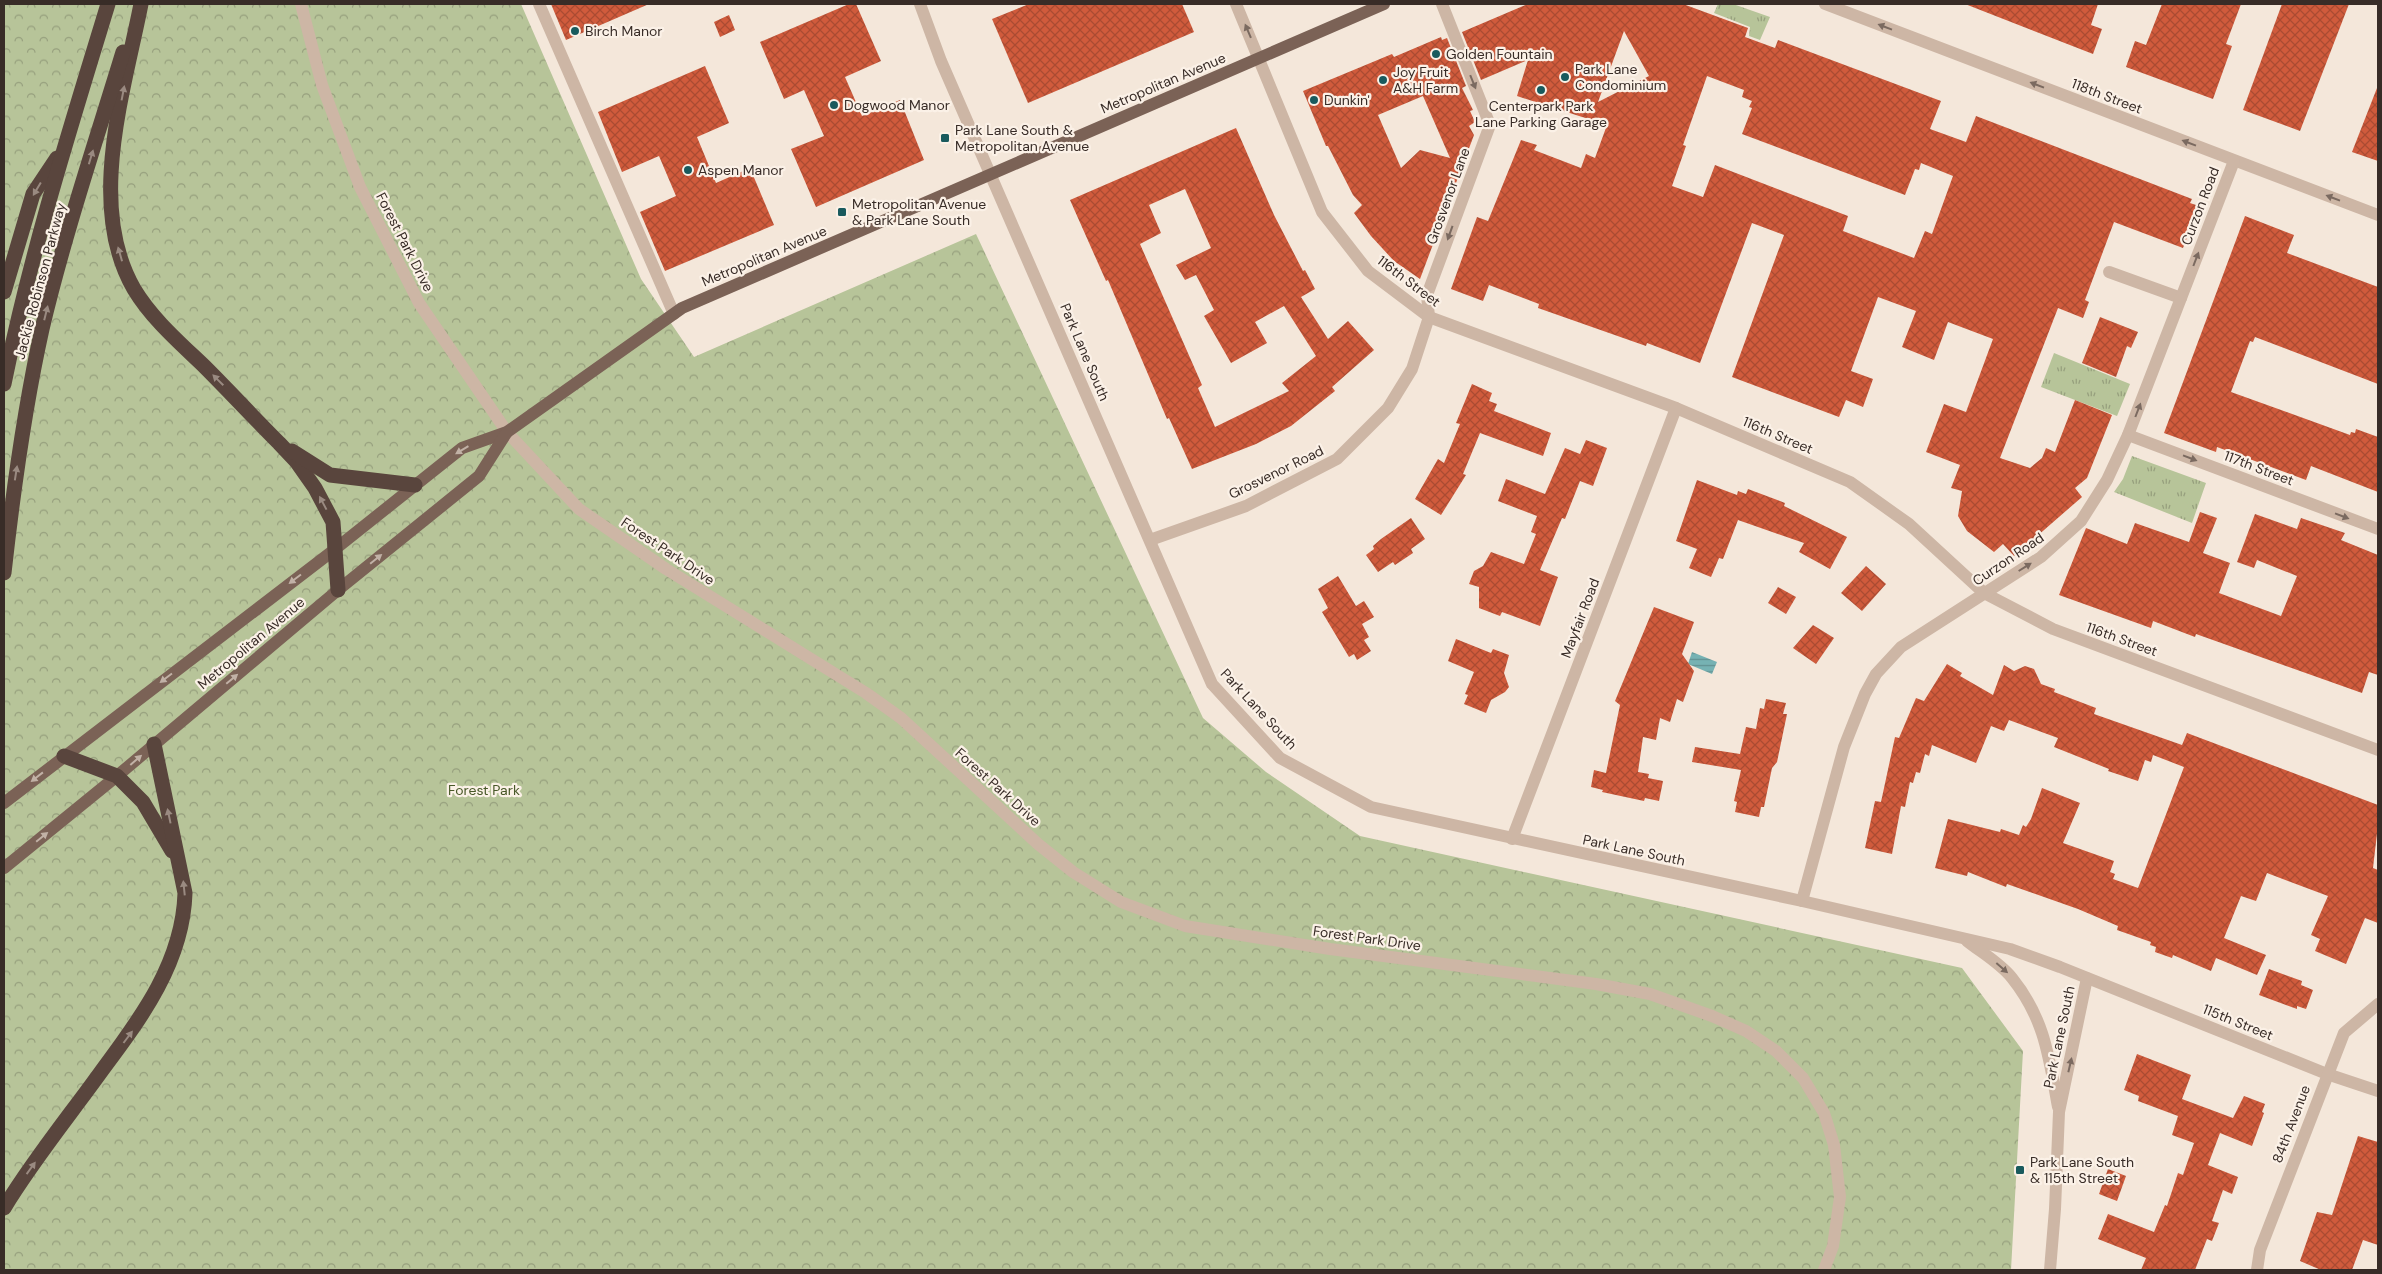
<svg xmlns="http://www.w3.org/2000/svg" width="2382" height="1274" font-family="'DM Sans',sans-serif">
<defs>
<pattern id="grass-tufts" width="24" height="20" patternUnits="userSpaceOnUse" patternTransform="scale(1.25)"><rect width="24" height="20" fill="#b7c499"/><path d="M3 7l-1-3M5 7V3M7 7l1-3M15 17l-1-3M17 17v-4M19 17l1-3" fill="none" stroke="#969f7d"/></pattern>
<pattern id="park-crowns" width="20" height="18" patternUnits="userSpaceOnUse" patternTransform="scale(1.25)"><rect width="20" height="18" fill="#b7c499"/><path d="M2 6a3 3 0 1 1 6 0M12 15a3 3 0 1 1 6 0" fill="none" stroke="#969f7d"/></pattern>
<pattern id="water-rules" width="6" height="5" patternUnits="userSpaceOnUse" patternTransform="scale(1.25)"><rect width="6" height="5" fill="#76b2b3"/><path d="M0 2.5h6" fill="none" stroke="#629192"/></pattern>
<pattern id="building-cross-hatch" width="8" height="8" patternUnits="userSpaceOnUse" patternTransform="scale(1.25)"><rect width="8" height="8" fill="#d05b3c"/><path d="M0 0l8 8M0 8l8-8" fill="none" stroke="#aa4b32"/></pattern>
</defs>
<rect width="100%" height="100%" fill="#f4e7da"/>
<g fill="url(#grass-tufts)">
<path d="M1718,4H1733L1770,17L1760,40L1749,36L1750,27L1714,13Z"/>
<path d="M2054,353L2130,384L2117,416L2041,387Z"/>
<path d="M2132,456L2206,483L2192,523L2114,492L2123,479Z"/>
</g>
<path fill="url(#park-crowns)" d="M4,4H521L641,279L694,357L976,234L1203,718L1266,772L1360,836L1962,968L2023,1051L2011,1270H4Z"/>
<path fill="url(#water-rules)" d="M1692,652L1717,662L1712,674L1688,664Z"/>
<g fill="url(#building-cross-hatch)" fill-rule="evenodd">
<path d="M551,4H649L566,40Z"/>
<path d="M849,4H856L881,61L845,77L862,116L900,100L924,160L816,207L791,149L824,136L804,90L784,99L760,42Z"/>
<path d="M1029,4H1182L1194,32L1028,103L992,19Z"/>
<path d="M1528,4H1683L1748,28L1745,37L1775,48L1778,40L1941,101L1930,129L1966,142L1976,116L2192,199L2190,203L2199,206L2183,248L2114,222L2085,300L2089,302L2083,318L2058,308L2000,458L2030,468L2042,458L2046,448L2055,452L2075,400L2112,415L2087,478L2075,488L2082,497L2014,556L2003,544L1994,552L1967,531L1958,516L1962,491L1951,488L1960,465L1926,452L1944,404L1966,412L1993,339L1948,322L1934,360L1902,347L1916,311L1878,297L1851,371L1873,379L1863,407L1846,400L1839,417L1732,377L1784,235L1752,223L1700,363L1647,343L1646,346L1538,308L1539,304L1489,285L1483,301L1451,289L1477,217L1488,221L1521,140L1537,145L1534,150L1581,168L1586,154L1595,158L1607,125L1517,96L1528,60L1481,80L1462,32ZM1624,31L1649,76L1598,102ZM1707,76L1744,90L1742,97L1752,101L1749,107L1752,108L1742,134L1905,195L1915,169L1919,170L1921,163L1953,176L1932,234L1925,231L1914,258L1843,231L1848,216L1715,165L1703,197L1672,186L1686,146L1683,145Z"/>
<path d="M1965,4H2098L2091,25L2102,29L2093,54Z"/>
<path d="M2162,4H2241L2226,44L2232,46L2213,99L2126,67L2135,41L2146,45Z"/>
<path d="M2282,4H2349L2300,131L2243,110Z"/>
<path d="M729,15L735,30L720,37L714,22Z"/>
<path d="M1441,37L1442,40L1447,38L1466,86L1462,88L1473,110L1470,111L1475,122L1469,126L1474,135L1420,279L1394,261L1371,236L1354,213L1362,205L1353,195L1328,146H1326L1303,91L1392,54L1394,57ZM1423,96L1450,158L1420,150L1401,168L1378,115Z"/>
<path d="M705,66L729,123L697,137L716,183L750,168L774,225L665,271L640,212L676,196L659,156L622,172L598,112Z"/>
<path d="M2377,88H2378V161L2352,152Z"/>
<path d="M1236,128L1274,215L1303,271L1305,270L1315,289L1301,297L1328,339L1348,321L1374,350L1332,387L1335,391L1291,426L1256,444L1192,469L1169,418L1167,419L1108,280L1106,281L1070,200ZM1185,189L1211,248L1176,265L1185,280L1196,275L1214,310L1204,316L1231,363L1267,343L1255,322L1284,306L1316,356L1282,383L1289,391L1215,427L1198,388L1202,385L1140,244L1161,233L1149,205Z"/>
<path d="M2245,216L2294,235L2287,253L2378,287V384L2255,337L2253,342L2250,341L2231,392L2350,435L2351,432L2355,433L2356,429L2378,437V492L2311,466L2306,480L2217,447L2216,452L2164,433Z"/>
<path d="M2100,317L2138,332L2131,348L2127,346L2116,377L2082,363Z"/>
<path d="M1472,384L1492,393L1489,401L1497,404L1494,411L1551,433L1543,456L1480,433L1463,474L1466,475L1441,515L1415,499L1438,459L1444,463L1460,424L1456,423Z"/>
<path d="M1586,440L1607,448L1593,486L1580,481L1565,519L1562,518L1540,570L1558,577L1540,626L1502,612L1500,616L1479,608V587L1469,584L1474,571L1483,566L1491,552L1524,564L1536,534L1531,532L1537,516L1498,501L1506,479L1545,494L1565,448L1580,454Z"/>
<path d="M1697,480L1737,495L1738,491L1746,494L1748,489L1785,503L1784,506L1847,537L1830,569L1799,552L1804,543L1738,520L1723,559L1719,558L1711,577L1689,568L1697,549L1676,541Z"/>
<path d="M2200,512L2217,518L2203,553L2230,563L2219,593L2281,616L2297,576L2257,560L2254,568L2237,562L2255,514L2297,529L2301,518L2345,533L2341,540L2378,555V675L2369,672L2362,693L2196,634L2195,637L2153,621L2151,628L2059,595L2086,528L2127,544L2135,523L2189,542Z"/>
<path d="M1411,518L1425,539L1411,549L1413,553L1395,565L1393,562L1378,572L1366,555L1374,549L1373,546L1381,539Z"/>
<path d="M1866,566L1886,584L1862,611L1841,593Z"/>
<path d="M1338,576L1356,606L1364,601L1374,617L1362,624L1369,637L1364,640L1371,651L1357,660L1354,654L1349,657L1322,612L1328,608L1318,589Z"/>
<path d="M1778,587L1796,597L1786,614L1768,603Z"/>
<path d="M1654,607L1694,622L1682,654L1694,671L1683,702L1677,699L1670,722L1660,718L1656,740L1643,737L1638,772L1649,774L1648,778L1663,781L1659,801L1645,798L1644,801L1602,792L1603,790L1591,787L1594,770L1606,773L1620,705L1615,701Z"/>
<path d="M1813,625L1834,638L1816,664L1793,648Z"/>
<path d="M1456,639L1491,653L1493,649L1509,655L1504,673L1509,687L1505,692L1491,700L1486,713L1464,704L1468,695L1465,694L1474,672L1448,661Z"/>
<path d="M1947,664L1962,673L1960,676L1993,695L2004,665L2014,671L2025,666L2034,669L2041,684L2055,689L2054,692L2096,708L2094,714L2182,745L2187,733L2378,805V825L2373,868L2378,870V923L2365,918L2346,964L2315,951L2320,939L2311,935L2328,896L2267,873L2256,901L2241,896L2224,938L2266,955L2257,975L2216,958L2211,971L2173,955L2172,958L2155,952L2156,947L2150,945L2151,942L2117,930L2118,926L2078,909L2007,884L2006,887L1968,872L1967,876L1935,868L1948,819L2000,832L2001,829L2019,835L2023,825L2026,827L2031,819L2042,788L2080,803L2063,843L2114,861L2110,872L2115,874L2113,879L2138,888L2140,883L2184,767L2153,755L2151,762L2145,760L2138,781L2108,771L2109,769L2054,747L2058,738L2009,720L2004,731L1991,726L1976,763L1932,745L1929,756L1925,754L1920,773L1916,772L1913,783L1910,782L1905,807L1901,806L1892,854L1865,848L1875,801L1881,802L1895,737L1899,738L1916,698L1924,701Z"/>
<path d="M1766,699L1786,703L1783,714H1787L1777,762L1772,768L1764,807H1761L1759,817L1735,812L1737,802L1734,801L1741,770L1692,762L1695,747L1740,754L1746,727L1756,729L1760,708L1764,709Z"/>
<path d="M2269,969L2302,981L2301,985L2313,990L2306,1009L2297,1006V1009L2259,995Z"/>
<path d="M2137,1054L2191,1075L2182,1099L2233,1118L2244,1096L2265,1104L2262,1112L2264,1113L2252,1146L2220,1133L2208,1165L2238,1177L2232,1194L2223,1190L2212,1221L2219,1223L2212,1241L2207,1239L2195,1270H2141L2146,1258L2098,1239L2108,1214L2154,1232L2165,1205L2167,1206L2178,1173L2183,1175L2194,1143L2172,1135L2178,1116L2138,1101L2139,1096L2124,1090Z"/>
<path d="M2358,1136L2378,1142V1245L2363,1240L2352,1270H2321L2300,1261L2317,1212L2332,1215Z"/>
<path d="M2108,1169L2126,1176L2117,1201L2099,1194Z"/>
</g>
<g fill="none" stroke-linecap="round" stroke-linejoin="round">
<g stroke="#cdb6a5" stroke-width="12">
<path d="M301,4L322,85L360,187L419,303L507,432L579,509L666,569L866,693L901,718L1038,844L1073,872L1121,902L1185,926L1330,949L1596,984L1650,994L1712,1016L1746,1031L1776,1051L1803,1078L1824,1113L1834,1145L1840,1197L1833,1246L1824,1270"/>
<path d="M539,4L674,314"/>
<path d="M920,4L941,61L1212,684L1280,758L1371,807L1802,901L2010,949L2060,967L2327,1074L2378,1091"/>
<path d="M1236,4L1322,212L1368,271L1429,317L1676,408L1850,482L1909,524L1984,593L2053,629L2378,750"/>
<path d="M1825,4L2378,215"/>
<path d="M2109,272L2181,298"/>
<path d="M2128,435L2378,529"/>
<path d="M1150,540L1246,506L1337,459L1388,408L1412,369L1429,317L1427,295L1490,125L1442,4"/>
<path d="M1512,839L1676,408"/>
<path d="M1802,901L1844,747L1865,694L1876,674L1901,647L2041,557L2081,521L2107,480L2128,435L2234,161"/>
<path d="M1967,941C1982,953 2000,963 2012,978C2045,1019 2049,1058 2058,1107"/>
<path d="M2050,1270L2055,1209L2059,1112L2087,978"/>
<path d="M2257,1270L2260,1250L2344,1033L2378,1004"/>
</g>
<g stroke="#7b6256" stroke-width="12">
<path d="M4,803L334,550L462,448L507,432L682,308L1384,4"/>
<path d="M4,868L117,776L338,590L479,476L507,432"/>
</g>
<g stroke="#59453d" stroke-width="15">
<path d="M141,4C124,91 86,206 134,289C152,319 180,343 205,367C230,392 254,418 279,443L296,461L315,488L333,522L338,590"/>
<path d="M4,292L33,194L57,158"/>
<path d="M4,384C30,255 70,129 108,4"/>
<path d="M292,451L330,475L415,485"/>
<path d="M4,573C13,492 24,410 42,329C64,236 95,144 123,52"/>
<path d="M64,756L117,776L143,802L172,851"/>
<path d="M4,1208C33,1160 70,1115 103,1069C142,1017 183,961 185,893L154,744"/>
</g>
</g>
<defs><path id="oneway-solid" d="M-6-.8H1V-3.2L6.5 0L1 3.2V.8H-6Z" transform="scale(1.25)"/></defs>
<g fill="#7b6a60">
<use href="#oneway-solid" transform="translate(1885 27) rotate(-159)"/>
<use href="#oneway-solid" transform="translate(1248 31) rotate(-113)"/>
<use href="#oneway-solid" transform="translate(1473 82) rotate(68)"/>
<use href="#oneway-solid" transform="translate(2037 85) rotate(-159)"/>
<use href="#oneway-solid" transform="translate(2189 143) rotate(-159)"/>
<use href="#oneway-solid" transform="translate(2333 198) rotate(-159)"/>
<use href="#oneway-solid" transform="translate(1450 233) rotate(110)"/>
<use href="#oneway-solid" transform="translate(2196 259) rotate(-69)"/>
<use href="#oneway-solid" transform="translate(2138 410) rotate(-69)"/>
<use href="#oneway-solid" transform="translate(2190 458) rotate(21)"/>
<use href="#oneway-solid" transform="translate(2342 516) rotate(21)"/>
<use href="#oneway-solid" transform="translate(2025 567) rotate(-32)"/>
<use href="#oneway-solid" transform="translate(2002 968) rotate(41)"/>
<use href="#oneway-solid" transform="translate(2070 1065) rotate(-77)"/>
</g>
<g fill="#9a8a81">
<use href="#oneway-solid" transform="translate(123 93) rotate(-79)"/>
<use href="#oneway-solid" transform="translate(91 157) rotate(-73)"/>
<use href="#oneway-solid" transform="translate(37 189) rotate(121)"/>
<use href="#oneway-solid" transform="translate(120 254) rotate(-106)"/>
<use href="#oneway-solid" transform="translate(46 313) rotate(-76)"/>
<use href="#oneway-solid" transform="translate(218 380) rotate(-135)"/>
<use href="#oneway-solid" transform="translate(16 473) rotate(-81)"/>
<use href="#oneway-solid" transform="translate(323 503) rotate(-118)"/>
<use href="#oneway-solid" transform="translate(169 816) rotate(-102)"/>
<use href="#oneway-solid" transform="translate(184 888) rotate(-96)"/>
<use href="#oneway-solid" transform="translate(128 1037) rotate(-53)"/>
<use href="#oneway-solid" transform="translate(31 1168) rotate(-54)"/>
</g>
<g fill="#c1b1a6">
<use href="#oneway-solid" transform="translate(462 450) rotate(149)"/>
<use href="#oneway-solid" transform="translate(376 559) rotate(-39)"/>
<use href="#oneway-solid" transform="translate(295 579) rotate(143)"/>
<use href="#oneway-solid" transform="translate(166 678) rotate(143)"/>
<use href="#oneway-solid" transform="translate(232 679) rotate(-40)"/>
<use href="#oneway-solid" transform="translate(136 760) rotate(-41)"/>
<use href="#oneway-solid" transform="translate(37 777) rotate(142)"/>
<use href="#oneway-solid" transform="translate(42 837) rotate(-39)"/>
</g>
<g fill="#195a5d" stroke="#fbf1e7" stroke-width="2">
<circle cx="575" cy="31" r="5"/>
<circle cx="1436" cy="54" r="5"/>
<circle cx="1565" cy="77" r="5"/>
<circle cx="1383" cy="80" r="5"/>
<circle cx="1541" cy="90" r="5"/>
<circle cx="1314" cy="100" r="5"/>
<circle cx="834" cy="105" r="5"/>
<rect x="940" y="133" width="10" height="10" rx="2.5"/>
<circle cx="688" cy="170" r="5"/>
<rect x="837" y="207" width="10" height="10" rx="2.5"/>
<rect x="2015" y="1165" width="10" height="10" rx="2.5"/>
</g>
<g text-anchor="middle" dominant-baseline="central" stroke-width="4.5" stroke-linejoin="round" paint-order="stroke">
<g font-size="14" fill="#382c27" stroke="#fbf1e7" text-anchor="start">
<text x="585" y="31">Birch Manor</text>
<text x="1446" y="54">Golden Fountain</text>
<text x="1575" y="69">Park Lane<tspan x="1575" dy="16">Condominium</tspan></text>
<text x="1393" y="72">Joy Fruit<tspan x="1393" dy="16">A&amp;H Farm</tspan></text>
<text x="1324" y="100">Dunkin'</text>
<text x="844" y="105">Dogwood Manor</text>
<text x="1541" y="106" text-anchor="middle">Centerpark Park<tspan x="1541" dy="16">Lane Parking Garage</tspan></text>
<text x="955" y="130">Park Lane South &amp;<tspan x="955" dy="16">Metropolitan Avenue</tspan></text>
<text x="698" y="170">Aspen Manor</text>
<text x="852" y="204">Metropolitan Avenue<tspan x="852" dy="16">&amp; Park Lane South</tspan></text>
<text x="2030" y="1162">Park Lane South<tspan x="2030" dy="16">&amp; 115th Street</tspan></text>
</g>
<g font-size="14" fill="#382c27" stroke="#fbf1e7">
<text transform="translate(1163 83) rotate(-23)">Metropolitan Avenue</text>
<text transform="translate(2107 96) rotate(21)">118th Street</text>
<text transform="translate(1448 196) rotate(-70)">Grosvenor Lane</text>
<text transform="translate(2200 206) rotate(-69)">Curzon Road</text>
<text transform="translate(405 242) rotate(63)">Forest Park Drive</text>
<text transform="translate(764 256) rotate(-23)">Metropolitan Avenue</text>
<text transform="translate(40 281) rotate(-75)">Jackie Robinson Parkway</text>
<text transform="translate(1409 281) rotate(37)">116th Street</text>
<text transform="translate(1085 352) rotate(67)">Park Lane South</text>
<text transform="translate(1778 435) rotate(23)">116th Street</text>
<text transform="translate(2259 468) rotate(21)">117th Street</text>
<text transform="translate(1276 472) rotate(-26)">Grosvenor Road</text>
<text transform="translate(668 551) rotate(34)">Forest Park Drive</text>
<text transform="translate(2008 559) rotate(-34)">Curzon Road</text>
<text transform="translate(1580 618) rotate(-69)">Mayfair Road</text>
<text transform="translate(2122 639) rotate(20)">116th Street</text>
<text transform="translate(251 643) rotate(-40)">Metropolitan Avenue</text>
<text transform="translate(1259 709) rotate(47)">Park Lane South</text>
<text transform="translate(998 787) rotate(42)">Forest Park Drive</text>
<text transform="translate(1634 850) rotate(12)">Park Lane South</text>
<text transform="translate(1367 938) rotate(8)">Forest Park Drive</text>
<text transform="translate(2238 1022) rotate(22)">115th Street</text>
<text transform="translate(2059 1037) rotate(-78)">Park Lane South</text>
<text transform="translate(2291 1124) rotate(-69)">84th Avenue</text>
</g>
<g font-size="14" fill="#485828" stroke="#fbf1e7">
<text x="484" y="790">Forest Park</text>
</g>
</g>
<rect width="2382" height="1274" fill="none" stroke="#382c27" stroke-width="10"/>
</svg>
